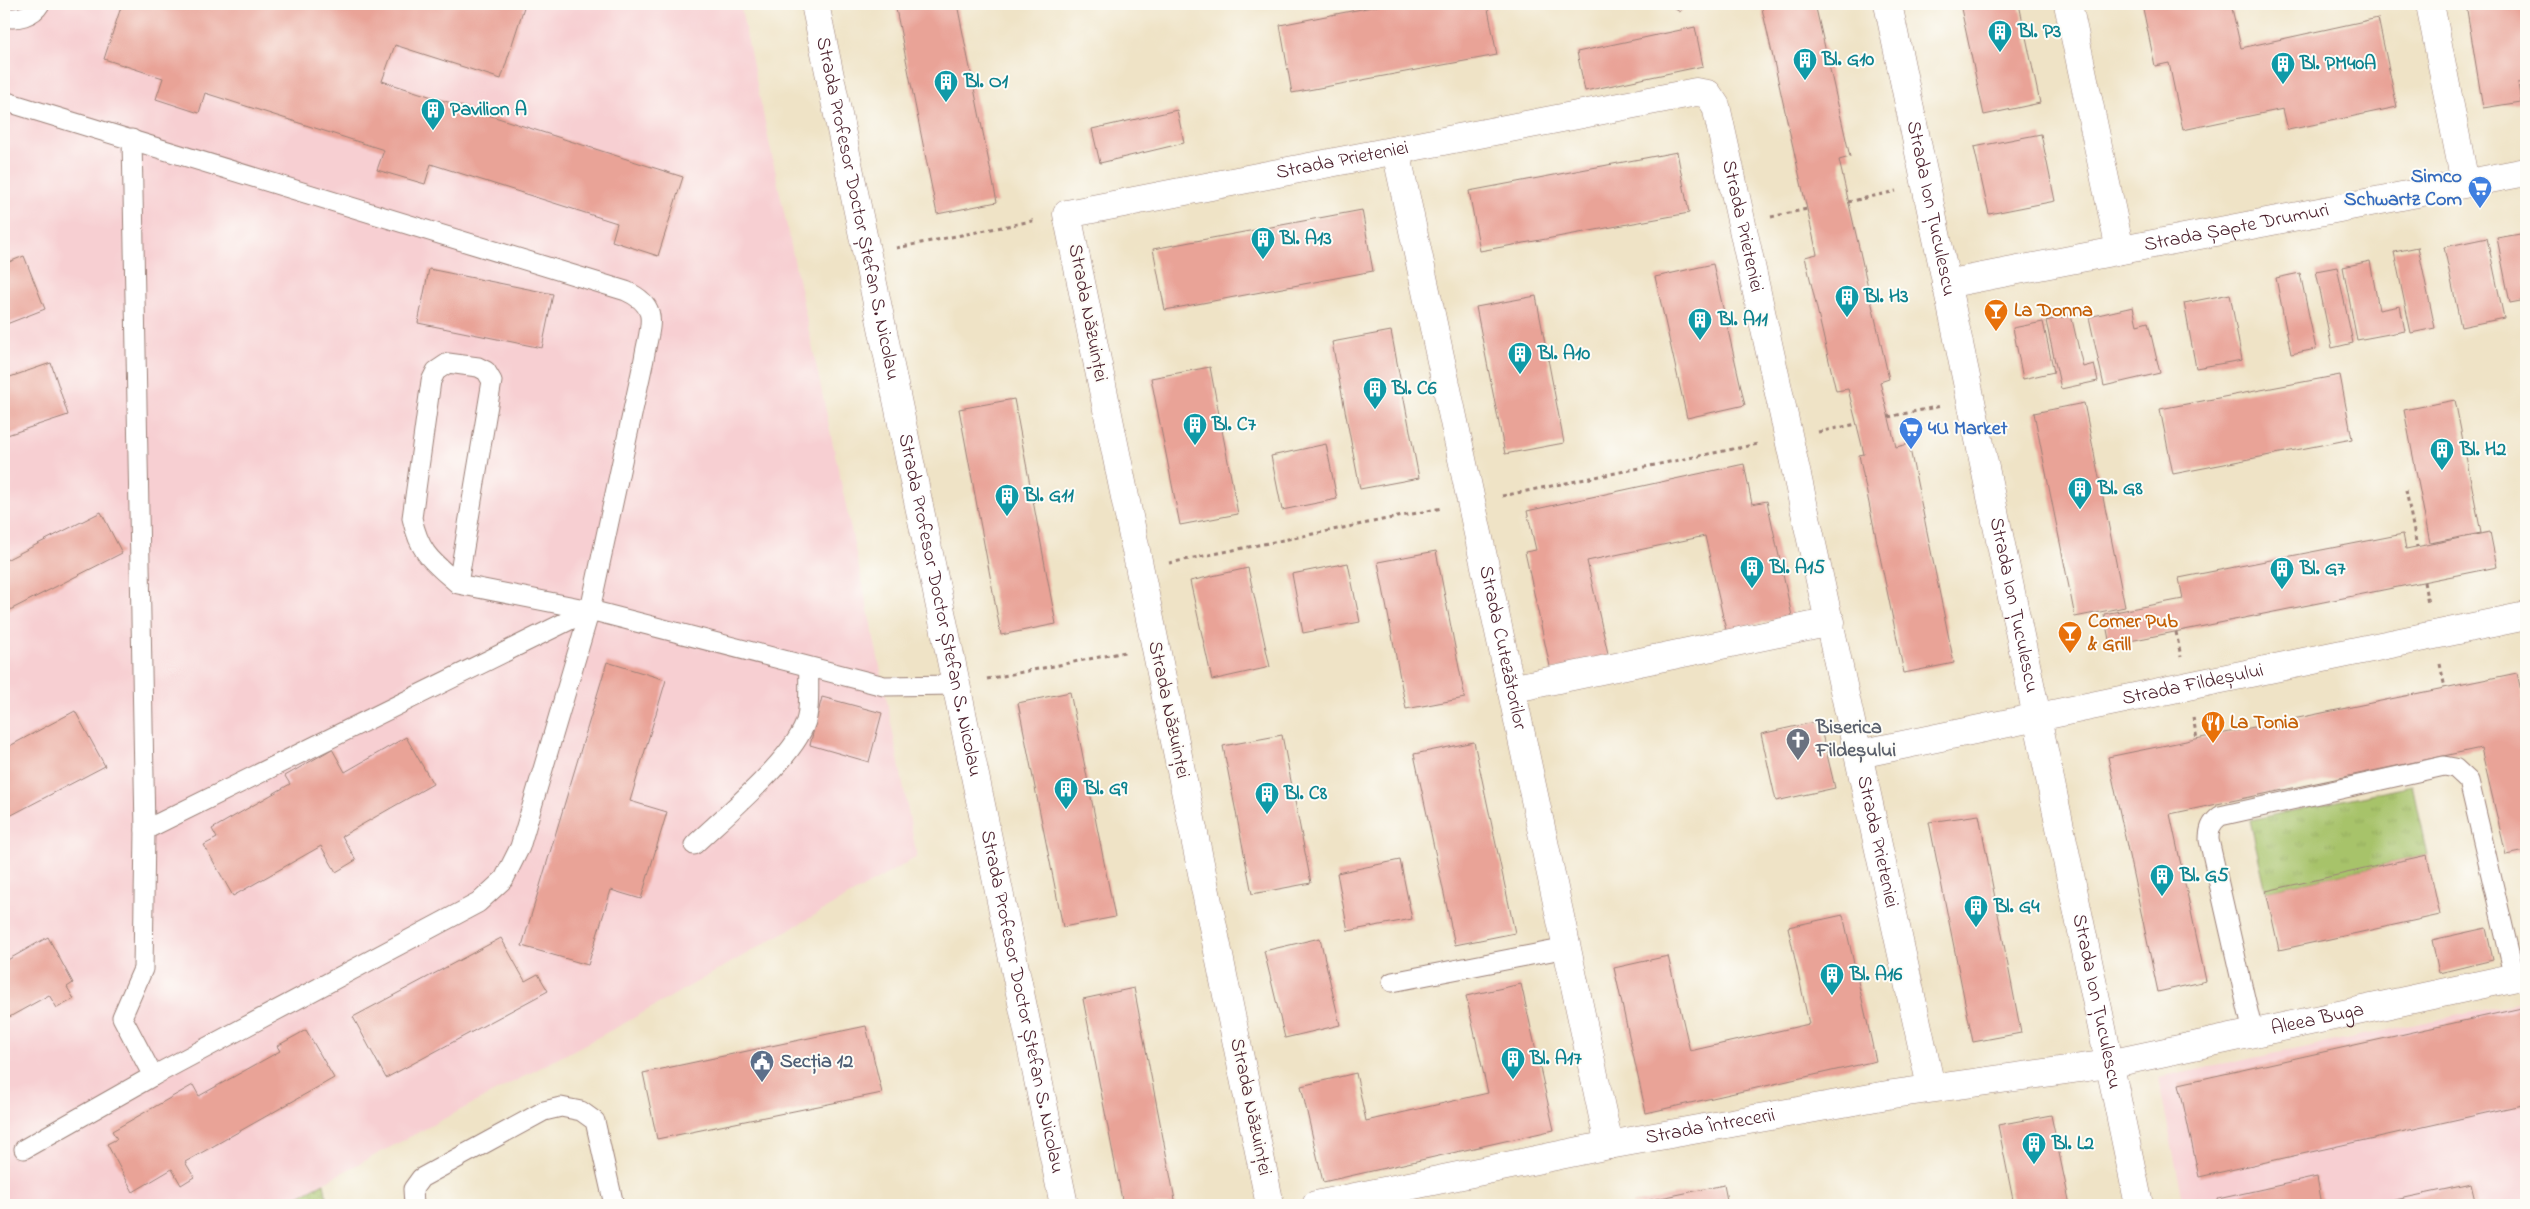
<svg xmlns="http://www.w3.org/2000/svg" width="2530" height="1209" font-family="'Indie Flower',sans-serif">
<defs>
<pattern id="grass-dots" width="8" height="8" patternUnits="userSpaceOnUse" patternTransform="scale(1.25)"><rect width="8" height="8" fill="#a7c36a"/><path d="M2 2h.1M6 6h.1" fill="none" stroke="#91a75c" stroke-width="1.8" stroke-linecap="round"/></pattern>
<pattern id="park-tufts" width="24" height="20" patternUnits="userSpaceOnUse" patternTransform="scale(1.25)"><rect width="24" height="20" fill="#a7c36a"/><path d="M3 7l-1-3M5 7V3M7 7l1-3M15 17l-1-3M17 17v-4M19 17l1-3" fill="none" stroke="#91a75c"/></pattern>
</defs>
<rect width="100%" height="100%" fill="#fdfcf7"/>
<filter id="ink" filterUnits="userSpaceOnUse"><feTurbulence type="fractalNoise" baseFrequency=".02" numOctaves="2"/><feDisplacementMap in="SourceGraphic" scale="10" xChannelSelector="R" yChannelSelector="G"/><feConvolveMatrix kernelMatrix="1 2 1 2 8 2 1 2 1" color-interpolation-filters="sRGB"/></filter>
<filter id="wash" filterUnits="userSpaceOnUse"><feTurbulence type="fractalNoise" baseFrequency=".0096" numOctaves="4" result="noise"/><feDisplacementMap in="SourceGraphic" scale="20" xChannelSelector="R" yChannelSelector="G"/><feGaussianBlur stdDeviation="1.12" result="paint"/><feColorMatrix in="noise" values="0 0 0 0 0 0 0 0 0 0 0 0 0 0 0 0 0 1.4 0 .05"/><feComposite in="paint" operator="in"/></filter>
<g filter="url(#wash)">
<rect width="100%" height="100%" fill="#efe3c6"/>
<g fill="#f7cfd2">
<path d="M4,4H740L884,686L917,857L623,1024L281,1205H4Z"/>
<path d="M2526,1001V1205H2184L2158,1078Z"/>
</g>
<path fill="url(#grass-dots)" stroke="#78714a" d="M324,1183L328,1205H281Z"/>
<path fill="url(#park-tufts)" stroke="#78714a" d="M2412,785L2427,855L2266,891L2250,820Z"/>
<g id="blocks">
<g fill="#e9a397">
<path d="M122,4H525L501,79L395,45L382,81L683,177L658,256L612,241L617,223L431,164L425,184L377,170L384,150L205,93L199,113L156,99L163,78L104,59Z"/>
<path d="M895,4H957L997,202L937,214Z"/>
<path d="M1387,4H1487L1497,55L1292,93L1280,25Z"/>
<path d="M1667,4H1685L1680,12Z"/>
<path d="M1761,4H1815L1850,157L1839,160L1889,379L1880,382L1896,447L1909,444L1954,663L1904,673L1859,455L1864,454L1848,389L1836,391L1805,257L1817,254Z"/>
<path d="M1960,4H2019L2040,103L1984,115Z"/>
<path d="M2142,4H2231L2241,48L2378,18L2397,107L2288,130L2283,109L2183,130L2169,63L2155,66Z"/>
<path d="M2466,4H2526V82L2518,83L2521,102L2483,108Z"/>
<path d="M1695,27L1703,66L1585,91L1577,52Z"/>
<path d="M1177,110L1184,143L1100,163L1092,129Z"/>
<path d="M2041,134L2055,201L1989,214L1974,147Z"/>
<path d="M1677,152L1689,213L1480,251L1469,191Z"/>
<path d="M1362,210L1373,271L1165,310L1153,249Z"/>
<path d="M2526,233V300L2510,303L2497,238Z"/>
<path d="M2487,238L2504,318L2461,327L2444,247Z"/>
<path d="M2418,247L2435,328L2411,333L2394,252Z"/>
<path d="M24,256L45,309L4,325V264Z"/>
<path d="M2370,261L2379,310L2400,306L2405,331L2357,340L2343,267Z"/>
<path d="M1713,264L1745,405L1687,418L1655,277Z"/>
<path d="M2337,267L2353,343L2332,348L2316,271Z"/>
<path d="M429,269L553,294L542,348L418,323Z"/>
<path d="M2300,273L2316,349L2291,354L2276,278Z"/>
<path d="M2230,294L2242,360L2196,368L2184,303Z"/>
<path d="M1536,296L1564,443L1505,454L1476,307Z"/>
<path d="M2133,307L2137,325L2148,322L2160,373L2104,386L2089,317Z"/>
<path d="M2071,315L2083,367L2094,364L2098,381L2061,389L2046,321Z"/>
<path d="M2043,322L2054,372L2023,379L2013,328Z"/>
<path d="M1391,331L1419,478L1360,489L1332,342Z"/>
<path d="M51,363L68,415L4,436V379Z"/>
<path d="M1210,367L1238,514L1180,525L1151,378Z"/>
<path d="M2340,375L2352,439L2173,474L2160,409Z"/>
<path d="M1014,399L1056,624L1001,635L959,409Z"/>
<path d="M2455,400L2481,533L2430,543L2404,410Z"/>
<path d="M2084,403L2125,607L2075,617L2034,413Z"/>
<path d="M1326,444L1337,499L1282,510L1271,456Z"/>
<path d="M1744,464L1752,504L1767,501L1792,616L1726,630L1705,536L1587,561L1609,658L1551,671L1525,552L1536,550L1527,511Z"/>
<path d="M101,512L122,553L4,613V561Z"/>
<path d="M2490,532L2497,567L2110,645L2104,614L2183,599L2179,578L2403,534L2406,549Z"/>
<path d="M1436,551L1465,698L1406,709L1378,562Z"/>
<path d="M1348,563L1360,622L1303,633L1292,574Z"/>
<path d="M1248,568L1270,667L1212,680L1190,581Z"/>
<path d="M607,662L666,680L630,801L667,812L641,899L611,890L588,965L522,946Z"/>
<path d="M2517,673L2526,713V851L2506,855L2481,748L2170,814L2206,981L2158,992L2108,757Z"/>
<path d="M1070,692L1115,917L1063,927L1018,703Z"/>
<path d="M822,697L882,713L869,762L810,745Z"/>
<path d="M75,711L105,766L4,819V749Z"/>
<path d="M1819,721L1835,788L1776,801L1761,734Z"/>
<path d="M1282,735L1311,883L1252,894L1223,746Z"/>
<path d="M406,737L433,784L342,836L356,860L336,872L321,846L233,896L204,845L217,838L212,829L290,784L285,776L332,749L345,772Z"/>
<path d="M1474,742L1515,933L1455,945L1414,754Z"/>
<path d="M1979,815L2021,1033L1973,1042L1929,822Z"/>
<path d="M2427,855L2440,915L2279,950L2266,891Z"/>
<path d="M1400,860L1412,919L1348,931L1337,873Z"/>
<path d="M1843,915L1876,1061L1646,1113L1614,968L1668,956L1690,1051L1809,1024L1788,927Z"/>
<path d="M2486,928L2493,960L2439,973L2432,940Z"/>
<path d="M48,937L73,983L67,987L74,999L57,1008L49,995L4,1020V962Z"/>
<path d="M501,938L525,981L538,974L548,991L386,1078L353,1017Z"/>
<path d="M1320,938L1340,1025L1285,1038L1264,951Z"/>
<path d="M1521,984L1554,1130L1323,1182L1301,1086L1356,1073L1366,1121L1488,1093L1466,996Z"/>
<path d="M1134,988L1176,1205H1123L1083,999Z"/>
<path d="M2526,1007V1104L2199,1177L2179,1084Z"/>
<path d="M866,1026L882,1093L657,1139L643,1073Z"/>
<path d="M306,1030L334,1078L185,1162L194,1177L181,1185L172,1169L133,1192L107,1144L117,1139L112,1131L193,1085L199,1096L280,1051L277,1046Z"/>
<path d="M2051,1115L2070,1205H2014L1998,1125Z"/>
<path d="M2317,1177L2322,1205H2219L2218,1199Z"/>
<path d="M2471,1184L2476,1205H2377L2376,1204Z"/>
<path d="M1724,1185L1728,1205H1632V1204Z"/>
</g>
</g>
</g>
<g filter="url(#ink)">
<use href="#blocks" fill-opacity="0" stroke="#9c8178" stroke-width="1"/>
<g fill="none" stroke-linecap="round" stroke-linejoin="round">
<defs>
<g id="service">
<path d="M4,17C17,20 33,16 40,4"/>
<path d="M4,101L626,291C662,307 649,327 644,359L590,610L520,847L504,879L478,903L153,1076"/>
<path d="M458,584C432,561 420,554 412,518L431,381L436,371L448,363L478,367L486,371L492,381L458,584L590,610L884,686L957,685"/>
<path d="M145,830L590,610"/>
<path d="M694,845C723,817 800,754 807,717C810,701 808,683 809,667"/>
<path d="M1392,982L1567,948"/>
<path d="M2253,1033L2209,840C2209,829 2211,823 2220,816L2444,766L2455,768L2469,781L2515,978"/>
<path d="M24,1149L153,1076L122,1017L143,969L145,830L132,139"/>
<path d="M414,1205L413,1189L421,1178L544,1111L561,1107L581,1111L595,1121L614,1205"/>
</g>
<g id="minor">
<path id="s1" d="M815,4L1064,1205"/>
<path id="s2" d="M1888,4L2139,1205"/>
<path d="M2068,4L2120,250"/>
<path d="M2430,4L2465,183"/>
<path id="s3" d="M1396,151L1609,1145"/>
<path id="s4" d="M1946,284L2526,172"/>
<path d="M1511,689L1831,622"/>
<path id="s5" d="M1859,754L2526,616"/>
<path id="s6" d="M1270,1205L1067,214L1696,92L1708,94L1716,106L1931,1087"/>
<path id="s7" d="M1316,1205L1609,1145L1893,1094L2109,1064L2526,975"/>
</g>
</defs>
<use href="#service" stroke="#9c8178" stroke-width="21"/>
<use href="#minor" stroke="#9c8178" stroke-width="29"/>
<g stroke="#9c8178" stroke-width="3" stroke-dasharray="4 4" stroke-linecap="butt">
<path d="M1848,202L1896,191"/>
<path d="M1771,217L1807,209"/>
<path d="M896,248L1037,220"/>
<path d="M1888,417L1941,406"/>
<path d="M1818,432L1857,424"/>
<path d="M2406,490L2417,547"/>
<path d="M1502,496L1758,444"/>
<path d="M1169,563L1442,508"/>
<path d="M2424,582L2428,604"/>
<path d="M2176,632L2181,657"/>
<path d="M2440,664L2445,688"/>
<path d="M987,679L1125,652"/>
<path d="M2193,717L2197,739"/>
</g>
<use href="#service" stroke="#fff" stroke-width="19"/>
<use href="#minor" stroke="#fff" stroke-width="28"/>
</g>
</g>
<defs>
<symbol id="building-pin" viewBox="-11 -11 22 30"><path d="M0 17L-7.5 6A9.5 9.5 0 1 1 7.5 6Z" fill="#0f9aa8" stroke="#fdfcf7"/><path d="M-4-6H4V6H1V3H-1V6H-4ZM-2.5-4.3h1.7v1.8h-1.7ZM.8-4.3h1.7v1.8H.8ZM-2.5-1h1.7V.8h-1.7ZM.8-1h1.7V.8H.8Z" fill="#fff"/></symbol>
<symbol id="supermarket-pin" viewBox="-11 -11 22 30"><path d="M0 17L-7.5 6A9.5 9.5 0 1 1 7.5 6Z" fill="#3f7fe0" stroke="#fdfcf7"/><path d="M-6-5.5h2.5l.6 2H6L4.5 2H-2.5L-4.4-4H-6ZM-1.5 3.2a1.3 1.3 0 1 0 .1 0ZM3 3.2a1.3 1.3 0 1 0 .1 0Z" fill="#fff"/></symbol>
<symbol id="bar-pin" viewBox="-11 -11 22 30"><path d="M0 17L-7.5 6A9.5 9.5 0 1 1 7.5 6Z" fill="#e8710a" stroke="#fdfcf7"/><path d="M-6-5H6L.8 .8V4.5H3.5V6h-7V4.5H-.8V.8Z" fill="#fff"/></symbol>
<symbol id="restaurant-pin" viewBox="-11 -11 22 30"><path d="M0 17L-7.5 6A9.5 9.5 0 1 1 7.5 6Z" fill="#e8710a" stroke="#fdfcf7"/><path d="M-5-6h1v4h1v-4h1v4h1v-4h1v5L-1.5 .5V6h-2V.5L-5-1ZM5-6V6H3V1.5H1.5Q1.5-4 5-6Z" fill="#fff"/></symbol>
<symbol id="church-pin" viewBox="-11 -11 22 30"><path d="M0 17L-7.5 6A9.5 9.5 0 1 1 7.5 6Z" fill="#6b7280" stroke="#fdfcf7"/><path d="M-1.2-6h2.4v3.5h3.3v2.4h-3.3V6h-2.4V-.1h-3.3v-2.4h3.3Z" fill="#fff"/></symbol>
<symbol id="civic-pin" viewBox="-11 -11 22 30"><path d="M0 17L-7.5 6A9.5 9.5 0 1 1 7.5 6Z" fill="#5c6f8a" stroke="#fdfcf7"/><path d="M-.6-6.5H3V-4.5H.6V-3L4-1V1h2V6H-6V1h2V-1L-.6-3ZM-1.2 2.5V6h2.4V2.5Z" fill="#fff"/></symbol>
</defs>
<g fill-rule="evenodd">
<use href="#building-pin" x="1986" y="18" width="28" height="38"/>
<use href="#building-pin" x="1791" y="46" width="28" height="38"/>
<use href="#building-pin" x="2269" y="50" width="28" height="38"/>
<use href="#building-pin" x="932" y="68" width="28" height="38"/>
<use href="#building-pin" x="419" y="96" width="28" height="38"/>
<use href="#supermarket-pin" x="2466" y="174" width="28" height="38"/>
<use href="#building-pin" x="1249" y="225" width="28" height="38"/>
<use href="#building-pin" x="1833" y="283" width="28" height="38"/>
<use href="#bar-pin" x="1982" y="297" width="28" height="38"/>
<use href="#building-pin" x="1686" y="306" width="28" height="38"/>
<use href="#building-pin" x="1506" y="340" width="28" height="38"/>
<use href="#building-pin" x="1361" y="375" width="28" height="38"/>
<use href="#building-pin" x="1181" y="411" width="28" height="38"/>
<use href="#supermarket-pin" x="1897" y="415" width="28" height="38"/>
<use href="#building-pin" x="2428" y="436" width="28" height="38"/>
<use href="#building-pin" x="2066" y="475" width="28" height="38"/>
<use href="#building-pin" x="993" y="482" width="28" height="38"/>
<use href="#building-pin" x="1738" y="554" width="28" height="38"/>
<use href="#building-pin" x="2268" y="555" width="28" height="38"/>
<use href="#bar-pin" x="2056" y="619" width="28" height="38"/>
<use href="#restaurant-pin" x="2199" y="709" width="28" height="38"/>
<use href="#church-pin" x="1784" y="726" width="28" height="38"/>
<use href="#building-pin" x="1052" y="775" width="28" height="38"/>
<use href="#building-pin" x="1253" y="780" width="28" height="38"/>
<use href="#building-pin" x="2148" y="862" width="28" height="38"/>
<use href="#building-pin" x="1962" y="893" width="28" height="38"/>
<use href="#building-pin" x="1818" y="961" width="28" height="38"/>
<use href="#building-pin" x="1499" y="1045" width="28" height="38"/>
<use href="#civic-pin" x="748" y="1048" width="28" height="38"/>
<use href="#building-pin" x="2020" y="1130" width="28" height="38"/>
</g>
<g text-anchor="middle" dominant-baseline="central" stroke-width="4" stroke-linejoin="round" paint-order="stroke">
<g font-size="20" font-weight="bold" fill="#0d838f" stroke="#fdfcf7" text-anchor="start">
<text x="2018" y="32">Bl. P3</text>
<text x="1822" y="60">Bl. G10</text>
<text x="2300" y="64">Bl. PM40A</text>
<text x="964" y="82">Bl. O1</text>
<text x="450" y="110">Pavilion A</text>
<text x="1280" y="239">Bl. A13</text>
<text x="1864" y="297">Bl. H3</text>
<text x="1718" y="320">Bl. A11</text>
<text x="1538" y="354">Bl. A10</text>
<text x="1392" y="389">Bl. C6</text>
<text x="1212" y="425">Bl. C7</text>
<text x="2460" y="450">Bl. H2</text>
<text x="2098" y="489">Bl. G8</text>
<text x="1024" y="496">Bl. G11</text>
<text x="1770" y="568">Bl. A15</text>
<text x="2300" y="569">Bl. G7</text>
<text x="1084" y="789">Bl. G9</text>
<text x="1284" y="794">Bl. C8</text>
<text x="2180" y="876">Bl. G5</text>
<text x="1994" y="907">Bl. G4</text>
<text x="1850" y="975">Bl. A16</text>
<text x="1530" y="1059">Bl. A17</text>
<text x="2052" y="1144">Bl. L2</text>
</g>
<g font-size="20" fill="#4a1f2b" stroke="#fdfcf7">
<text stroke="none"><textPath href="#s6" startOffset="1292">Strada Prieteniei</textPath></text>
<text stroke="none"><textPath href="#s1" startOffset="209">Strada Profesor Doctor Ștefan S. Nicolau</textPath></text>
<text stroke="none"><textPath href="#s2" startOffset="209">Strada Ion Țuculescu</textPath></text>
<text stroke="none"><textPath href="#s6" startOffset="1802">Strada Prieteniei</textPath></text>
<text stroke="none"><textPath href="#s4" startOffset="296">Strada Șapte Drumuri</textPath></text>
<text transform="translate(1087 313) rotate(79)">Strada Năzuinței</text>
<text stroke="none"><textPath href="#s1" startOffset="614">Strada Profesor Doctor Ștefan S. Nicolau</textPath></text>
<text stroke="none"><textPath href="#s2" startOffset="614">Strada Ion Țuculescu</textPath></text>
<text stroke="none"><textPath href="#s3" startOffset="508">Strada Cutezătorilor</textPath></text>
<text stroke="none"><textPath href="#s5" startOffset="341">Strada Fildeșului</textPath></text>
<text transform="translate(1168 710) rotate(78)">Strada Năzuinței</text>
<text stroke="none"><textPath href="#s6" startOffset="2432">Strada Prieteniei</textPath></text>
<text stroke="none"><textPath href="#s1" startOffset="1019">Strada Profesor Doctor Ștefan S. Nicolau</textPath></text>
<text stroke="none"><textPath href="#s2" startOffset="1019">Strada Ion Țuculescu</textPath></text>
<text stroke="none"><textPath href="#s7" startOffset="1019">Aleea Buga</textPath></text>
<text transform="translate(1250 1107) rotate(78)">Strada Năzuinței</text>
<text stroke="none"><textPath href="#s7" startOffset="402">Strada Întrecerii</textPath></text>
</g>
<g font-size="20" font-weight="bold" fill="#366cbe" stroke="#fdfcf7" text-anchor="end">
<text x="2462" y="177">Simco<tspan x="2462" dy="23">Schwartz Com</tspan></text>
<text x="1928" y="429" text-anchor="start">4U Market</text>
</g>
<g font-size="20" font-weight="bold" fill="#c56008" stroke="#fdfcf7" text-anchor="start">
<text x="2014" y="311">La Donna</text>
<text x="2088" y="622">Corner Pub<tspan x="2088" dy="23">&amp; Grill</tspan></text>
<text x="2230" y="723">La Tonia</text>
</g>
<g font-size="20" font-weight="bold" fill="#5b616d" stroke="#fdfcf7" text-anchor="start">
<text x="1816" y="728">Biserica<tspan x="1816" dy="23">Fildeșului</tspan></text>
</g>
<g font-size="20" font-weight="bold" fill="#4e5e75" stroke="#fdfcf7" text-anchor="start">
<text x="780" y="1062">Secția 12</text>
</g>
</g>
<rect width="2530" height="1209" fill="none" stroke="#fdfcf7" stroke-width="20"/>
</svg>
